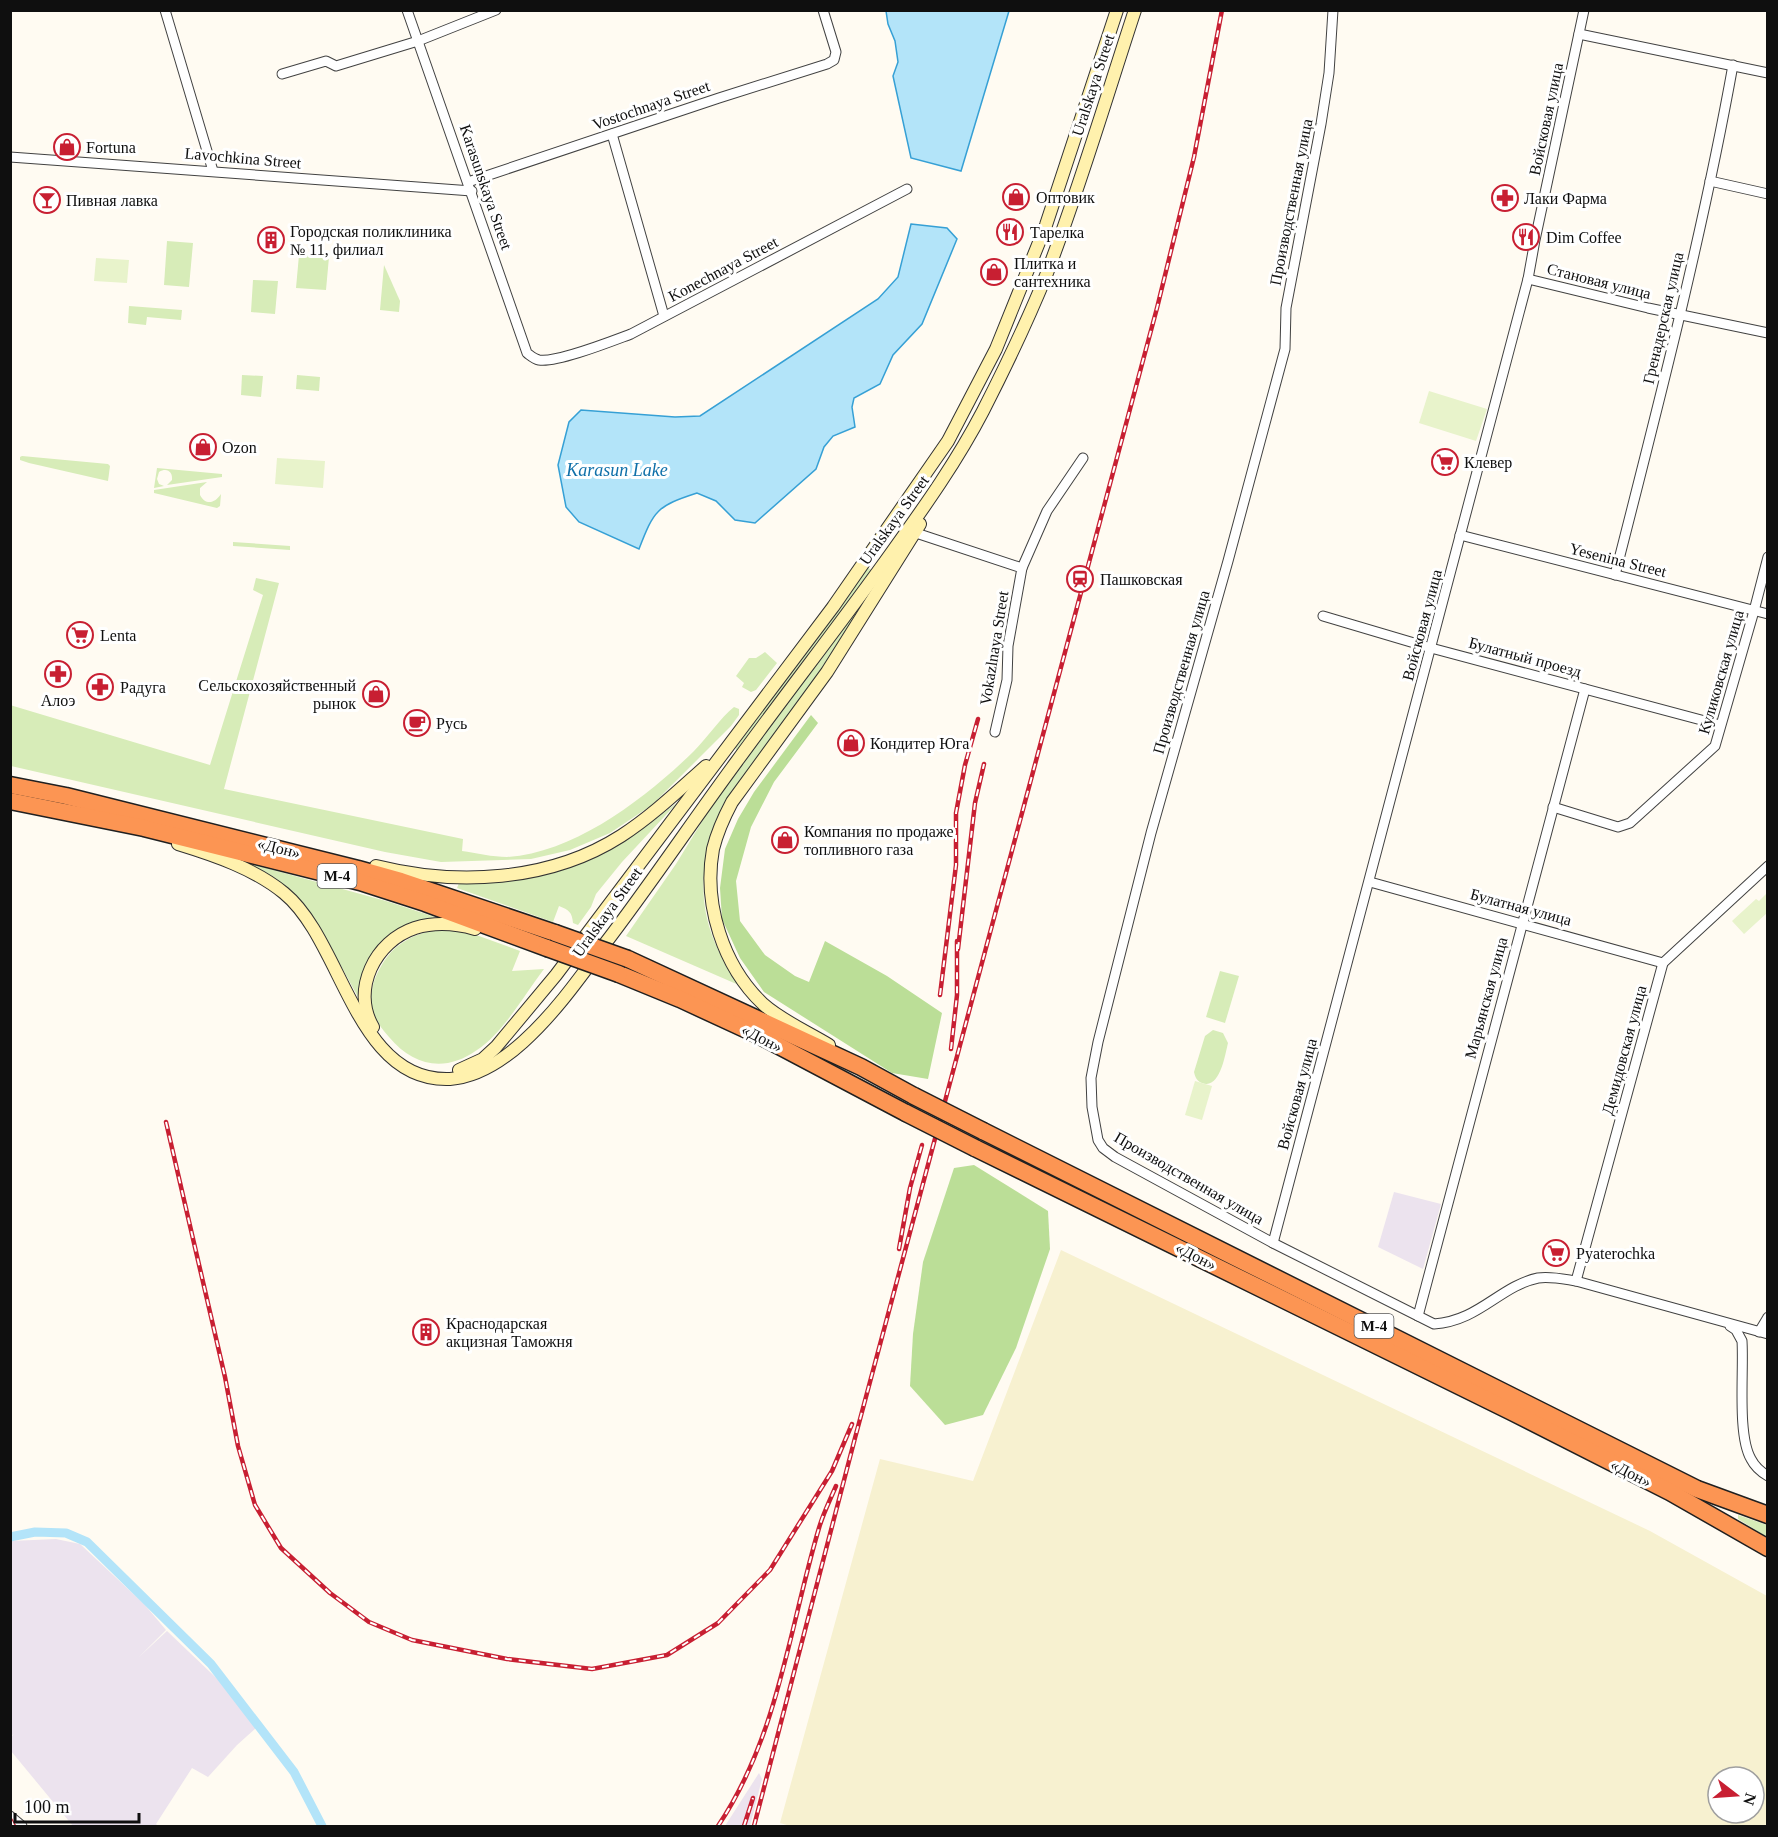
<svg xmlns="http://www.w3.org/2000/svg" width="1778" height="1837" font-family="'Times New Roman',serif">
<rect width="100%" height="100%" fill="#fffbf2"/>
<g fill="#ece3ee">
<path d="M1394,1192L1441,1204L1423,1269L1378,1247Z"/>
<path d="M56,1539L80,1544L144,1604L166,1630L139,1657L167,1631L231,1692L256,1728L237,1745L208,1777L192,1768L156,1824L158,1826H73L11,1751V1737L14,1734L11,1736V1541Z"/>
<path d="M759,1773L762,1779L750,1826H725Z"/>
</g>
<path fill="#f7f1d0" fill-rule="evenodd" d="M1061,1250L1650,1531L1767,1596V1826H790L780,1823L880,1459L973,1481ZM1718,1777H1754V1813H1718Z"/>
<g fill="#d7ecb8">
<path d="M167,241L193,243L189,287L164,285Z"/>
<path d="M299,255L329,257L326,290L296,288Z"/>
<path d="M384,265L400,301L399,312L380,310Z"/>
<path d="M253,280L278,281L275,314L251,312Z"/>
<path d="M129,306L182,310L181,320L147,317L146,325L128,323Z"/>
<path d="M242,375L263,376L261,397L241,395Z"/>
<path d="M297,375L320,377L319,391L296,389Z"/>
<path d="M22,456L108,464L110,466L108,481L29,463L20,460V457Z"/>
<path d="M157,468L222,474V477L167,485L172,480C173,472 167,467 159,472L157,479L159,484L164,486L154,488Z"/>
<path d="M207,482L200,488V495C206,506 215,503 221,494L220,506L217,508L154,493V490Z"/>
<path d="M233,542L290,546V550L233,546Z"/>
<path d="M866,567L872,570L737,756L735,745Z"/>
<path d="M256,578L279,583L224,789L463,839L462,851C476,853 493,857 507,857C575,853 647,797 694,751C707,738 721,717 734,707L739,709V715L731,726L652,805L610,833L570,850L531,859L441,862L385,852L11,766L10,705L210,765L263,595L253,590Z"/>
<path d="M877,586L708,848C696,901 708,943 741,986L626,936L676,864L728,779L863,596Z"/>
<path d="M765,652L777,663L756,690L751,692L742,687L744,683L736,676L749,658H756Z"/>
<path d="M678,802L622,862L596,894L591,907L578,925L573,923C572,912 569,910 559,906L553,922L457,888L459,883L596,856L628,839Z"/>
<path d="M244,862L386,901L435,917C397,926 360,955 358,997L331,948L304,907Z"/>
<path d="M445,928L468,932L520,951L512,971L544,969C525,994 503,1033 477,1050C445,1073 413,1066 389,1037C382,1029 375,1020 372,1009C369,996 373,981 379,970C393,942 415,933 445,928Z"/>
<path d="M1220,971L1239,976L1225,1023L1206,1017Z"/>
<path d="M1213,1030L1223,1033L1228,1043C1225,1055 1220,1090 1202,1083C1197,1081 1195,1077 1194,1072L1205,1036Z"/>
<path d="M1738,1515L1767,1525V1537L1738,1519Z"/>
</g>
<g fill="#bbde97">
<path d="M811,715L818,723L774,782L751,827L736,881L740,921L765,955L795,976L809,982L825,941L887,976L942,1013L928,1079L892,1073L764,992L740,958L722,919L720,888L725,849L738,819L754,792Z"/>
<path d="M974,1165L1048,1211L1050,1249L1016,1348L983,1415L945,1425L910,1386L913,1334L923,1262L954,1168Z"/>
</g>
<g fill="#e8f3cb">
<path d="M96,258L129,260L127,283L94,281Z"/>
<path d="M1429,391L1487,409L1476,441L1419,423Z"/>
<path d="M277,458L325,461L323,488L275,484Z"/>
<path d="M1767,893V913L1744,934L1732,921L1756,899L1759,901Z"/>
<path d="M1195,1081L1212,1086L1202,1120L1185,1115Z"/>
</g>
<g fill="#b3e4f9" stroke="#36a0d5" stroke-width="1.5">
<path d="M886,11H1009L961,171L911,158L893,76L898,62L895,41L888,24Z"/>
<path d="M911,224L947,228L957,239L922,324L893,355L880,384L854,398L852,407L855,427L833,436L824,447L816,469L755,523L735,520L716,501L697,493C657,506 654,510 639,549L579,522L566,507L558,465L569,422L581,410L675,417L700,416L878,299L898,277Z"/>
</g>
<g fill="none" stroke-linecap="round" stroke-linejoin="round">
<path stroke="#b3e4f9" stroke-width="9" d="M10,1537L35,1532L66,1533L87,1542L211,1664L294,1772L322,1826"/>
<defs>
<g id="street">
<path d="M165,10L213,171"/>
<path d="M407,10L527,353C531,356 534,359 539,360C557,363 612,341 631,334L907,189"/>
<path d="M1333,10L1329,73L1321,124L1286,308L1285,349L1228,561L1151,833L1098,1042L1091,1078L1092,1107L1098,1140L1103,1148L1115,1157L1273,1243L1434,1324C1479,1321 1500,1286 1538,1278C1550,1276 1563,1279 1576,1281L1768,1334"/>
<path d="M1579,34L1768,73"/>
<path d="M282,74L326,61L336,66L418,41L496,10"/>
<path d="M612,134L664,316"/>
<path d="M10,157L472,191"/>
<path d="M1710,181L1768,194"/>
<path d="M468,182L719,98L827,64L834,60L836,52L823,10"/>
<path d="M1528,279L1648,308L1768,333"/>
<path d="M916,533L1022,568L1008,646L1007,680L995,732"/>
<path d="M1460,535L1768,614"/>
<path d="M1022,568L1047,511L1083,458"/>
<path d="M1615,575C1658,406 1702,237 1733,65"/>
<path d="M1323,616L1431,648L1720,725"/>
<path d="M1553,807L1618,827L1630,823L1715,746L1754,611L1768,557"/>
<path d="M1370,882L1663,963"/>
<path d="M1273,1243L1528,279L1535,240L1584,10"/>
<path d="M1576,1281L1663,963L1768,866"/>
<path d="M1418,1316L1585,689"/>
<path d="M1730,1326L1736,1330L1742,1341C1744,1371 1737,1435 1751,1459C1755,1467 1761,1472 1768,1476"/>
<path d="M1759,1332L1768,1317"/>
<path d="M10,1816L22,1826"/>
</g>
<g id="secondary">
<path d="M178,844C214,855 255,869 284,893C343,941 355,1083 450,1079C478,1077 503,1060 523,1042C554,1014 579,979 604,945C650,885 692,822 737,761C788,691 842,622 892,552C925,506 957,461 983,411C1006,366 1028,320 1047,273C1080,187 1106,98 1135,10"/>
<path d="M376,866C456,886 549,882 621,836C652,816 679,790 706,766"/>
<path d="M373,1027C351,990 375,941 415,928C435,922 454,923 475,929"/>
<path d="M829,1045C808,1032 782,1021 763,1004C723,966 703,904 713,849C717,833 724,817 732,802L827,672L920,524"/>
<path d="M459,1070L483,1059L496,1047L556,975L833,607L948,441L996,349L1046,225L1117,10"/>
</g>
<g id="highway">
<path d="M10,785L66,796L358,869L401,881L555,933"/>
<path d="M10,801L144,828L360,882L425,903L547,948"/>
<path d="M628,959L861,1067L914,1096"/>
<path d="M619,974L680,999L760,1036L906,1113"/>
<path d="M983,1131L1697,1489L1768,1515"/>
<path d="M975,1148L1512,1412L1670,1492L1768,1548"/>
</g>
</defs>
<use href="#street" stroke="#424242" stroke-width="11"/>
<use href="#secondary" stroke="#313131" stroke-width="14"/>
<use href="#highway" stroke="#202020" stroke-width="19"/>
<use href="#street" stroke="#fff" stroke-width="9"/>
<use href="#secondary" stroke="#fff1ad" stroke-width="12"/>
<use href="#highway" stroke="#fc9553" stroke-width="16"/>
<defs>
<g id="rail">
<path d="M958,949L975,803L984,764"/>
<path d="M940,995L956,865V813L965,765L978,719"/>
<path d="M951,1049L957,995V941"/>
<path d="M166,1122L225,1377L238,1446L255,1505L281,1548L330,1593L369,1622L412,1640L507,1659L592,1669L667,1655L718,1623L770,1570L832,1471L852,1424"/>
<path d="M899,1249L910,1188L922,1145"/>
<path d="M10,1819L14,1826"/>
<path d="M718,1826C778,1737 789,1629 819,1528C823,1514 830,1500 836,1486"/>
<path d="M744,1826L753,1798"/>
<path d="M754,1826L855,1438L1157,308L1194,157L1222,10"/>
</g>
</defs>
<use href="#rail" stroke="#c81f32" stroke-width="4.5"/>
<use href="#rail" stroke="#fff" stroke-width="2" stroke-dasharray="7" stroke-linecap="butt"/>
<defs>
<g id="highway-bridge">
<path d="M555,933L628,959"/>
<path d="M547,948L619,974"/>
<path d="M914,1096L983,1131"/>
<path d="M906,1113L975,1148"/>
</g>
</defs>
<use href="#highway-bridge" stroke="#202020" stroke-width="19" stroke-linecap="butt"/>
<use href="#highway-bridge" stroke="#fc9553" stroke-width="16"/>
</g>
<defs>
<symbol id="shop-ring" viewBox="-11 -11 22 22"><circle r="9.5" fill="#fff" stroke="#c81f32" stroke-width="1.5"/><path d="M-5-2.5h2.3a2.7 3.5 0 0 1 5.4 0H5L5.5 6h-11ZM-1.5-2.5h3a1.5 2.3 0 0 0-3 0Z" fill="#c81f32"/></symbol>
<symbol id="pharmacy-ring" viewBox="-11 -11 22 22"><circle r="9.5" fill="#fff" stroke="#c81f32" stroke-width="1.5"/><path d="M-2-6h4v4h4v4h-4v4h-4v-4h-4v-4h4Z" fill="#c81f32"/></symbol>
<symbol id="bar-ring" viewBox="-11 -11 22 22"><circle r="9.5" fill="#fff" stroke="#c81f32" stroke-width="1.5"/><path d="M-6-5H6L.8 .8V4.5H3.5V6h-7V4.5H-.8V.8Z" fill="#c81f32"/></symbol>
<symbol id="restaurant-ring" viewBox="-11 -11 22 22"><circle r="9.5" fill="#fff" stroke="#c81f32" stroke-width="1.5"/><path d="M-5-6h1v4h1v-4h1v4h1v-4h1v5L-1.5 .5V6h-2V.5L-5-1ZM5-6V6H3V1.5H1.5Q1.5-4 5-6Z" fill="#c81f32"/></symbol>
<symbol id="building-ring" viewBox="-11 -11 22 22"><circle r="9.5" fill="#fff" stroke="#c81f32" stroke-width="1.5"/><path d="M-4-6H4V6H1V3H-1V6H-4ZM-2.5-4.3h1.7v1.8h-1.7ZM.8-4.3h1.7v1.8H.8ZM-2.5-1h1.7V.8h-1.7ZM.8-1h1.7V.8H.8Z" fill="#c81f32"/></symbol>
<symbol id="supermarket-ring" viewBox="-11 -11 22 22"><circle r="9.5" fill="#fff" stroke="#c81f32" stroke-width="1.5"/><path d="M-6-5.5h2.5l.6 2H6L4.5 2H-2.5L-4.4-4H-6ZM-1.5 3.2a1.3 1.3 0 1 0 .1 0ZM3 3.2a1.3 1.3 0 1 0 .1 0Z" fill="#c81f32"/></symbol>
<symbol id="station-ring" viewBox="-11 -11 22 22"><circle r="9.5" fill="#fff" stroke="#c81f32" stroke-width="1.5"/><path d="M-3-6H3Q5-6 5-4V2Q5 4 3 4L4.5 6H3L1.5 4h-3L-3 6H-4.5L-3 4Q-5 4-5 2V-4Q-5-6-3-6ZM-3.5-4v3h7v-3ZM-3.5 1v1.5H-2V1ZM2 1v1.5H3.5V1Z" fill="#c81f32"/></symbol>
<symbol id="cafe-ring" viewBox="-11 -11 22 22"><circle r="9.5" fill="#fff" stroke="#c81f32" stroke-width="1.5"/><path d="M-5.5-4.5H6V0H3Q3 3.5 0 3.5H-2.5Q-5.5 3.5-5.5 0ZM3-3.2v2h1.7v-2ZM-6 4.5H4V6H-6Z" fill="#c81f32"/></symbol>
</defs>
<g fill-rule="evenodd">
<use href="#shop-ring" x="52" y="132" width="30" height="30"/>
<use href="#shop-ring" x="1001" y="182" width="30" height="30"/>
<use href="#pharmacy-ring" x="1490" y="183" width="30" height="30"/>
<use href="#bar-ring" x="32" y="185" width="30" height="30"/>
<use href="#restaurant-ring" x="995" y="217" width="30" height="30"/>
<use href="#restaurant-ring" x="1511" y="222" width="30" height="30"/>
<use href="#building-ring" x="256" y="225" width="30" height="30"/>
<use href="#shop-ring" x="979" y="257" width="30" height="30"/>
<use href="#shop-ring" x="188" y="432" width="30" height="30"/>
<use href="#supermarket-ring" x="1430" y="447" width="30" height="30"/>
<use href="#station-ring" x="1065" y="564" width="30" height="30"/>
<use href="#supermarket-ring" x="65" y="620" width="30" height="30"/>
<use href="#pharmacy-ring" x="43" y="659" width="30" height="30"/>
<use href="#pharmacy-ring" x="85" y="672" width="30" height="30"/>
<use href="#shop-ring" x="361" y="679" width="30" height="30"/>
<use href="#cafe-ring" x="402" y="708" width="30" height="30"/>
<use href="#shop-ring" x="836" y="728" width="30" height="30"/>
<use href="#shop-ring" x="770" y="825" width="30" height="30"/>
<use href="#supermarket-ring" x="1541" y="1238" width="30" height="30"/>
<use href="#building-ring" x="411" y="1317" width="30" height="30"/>
</g>
<g text-anchor="middle" dominant-baseline="central" stroke-width="6" stroke-linejoin="round" paint-order="stroke">
<g fill="#fff" stroke="#575757" stroke-width="1.5">
<rect x="317.5" y="864" width="39" height="24" rx="4.5"/>
<rect x="1354.5" y="1314" width="39" height="24" rx="4.5"/>
</g>
<g font-size="15" font-weight="bold" fill="#0f0f0f">
<text x="337" y="876">М-4</text>
<text x="1374" y="1326">М-4</text>
</g>
<g font-size="16" fill="#0f0f0f" stroke="#fff">
<text transform="translate(1093 85) rotate(-72)">Uralskaya Street</text>
<text transform="translate(651 105) rotate(-19)">Vostochnaya Street</text>
<text transform="translate(1546 119) rotate(-78)">Войсковая улица</text>
<text transform="translate(243 158) rotate(5)">Lavochkina Street</text>
<text transform="translate(486 187) rotate(71)">Karasunskaya Street</text>
<text transform="translate(1291 202) rotate(-79)">Производственная улица</text>
<text transform="translate(723 269) rotate(-28)">Konechnaya Street</text>
<text transform="translate(1599 281) rotate(14)">Становая улица</text>
<text transform="translate(1663 318) rotate(-77)">Гренадерская улица</text>
<text transform="translate(894 520) rotate(-54)">Uralskaya Street</text>
<text transform="translate(1618 560) rotate(14)">Yesenina Street</text>
<text transform="translate(1422 625) rotate(-75)">Войсковая улица</text>
<text transform="translate(994 648) rotate(-81)">Vokazlnaya Street</text>
<text transform="translate(1525 657) rotate(15)">Булатный проезд</text>
<text transform="translate(1181 672) rotate(-74)">Производственная улица</text>
<text transform="translate(1721 672) rotate(-74)">Куликовская улица</text>
<text transform="translate(279 848) rotate(14)">«Дон»</text>
<text transform="translate(1521 907) rotate(15)">Булатная улица</text>
<text transform="translate(607 912) rotate(-54)">Uralskaya Street</text>
<text transform="translate(1486 998) rotate(-75)">Марьянская улица</text>
<text transform="translate(762 1038) rotate(27)">«Дон»</text>
<text transform="translate(1624 1050) rotate(-75)">Демидовская улица</text>
<text transform="translate(1297 1094) rotate(-75)">Войсковая улица</text>
<text transform="translate(1189 1178) rotate(30)">Производственная улица</text>
<text transform="translate(1196 1256) rotate(27)">«Дон»</text>
<text transform="translate(1631 1473) rotate(27)">«Дон»</text>
</g>
<g font-size="16" fill="#0f0f0f" stroke="#fff" text-anchor="start">
<text x="86" y="147">Fortuna</text>
<text x="1036" y="197">Оптовик</text>
<text x="1524" y="198">Лаки Фарма</text>
<text x="66" y="200">Пивная лавка</text>
<text x="290" y="231">Городская поликлиника<tspan x="290" dy="18">№ 11, филиал</tspan></text>
<text x="1030" y="232">Тарелка</text>
<text x="1546" y="237">Dim Coffee</text>
<text x="1014" y="263">Плитка и<tspan x="1014" dy="18">сантехника</tspan></text>
<text x="222" y="447">Ozon</text>
<text x="1464" y="462">Клевер</text>
<text x="1100" y="579">Пашковская</text>
<text x="100" y="635">Lenta</text>
<text x="356" y="685" text-anchor="end">Сельскохозяйственный<tspan x="356" dy="18">рынок</tspan></text>
<text x="120" y="687">Радуга</text>
<text x="58" y="700" text-anchor="middle">Алоэ</text>
<text x="436" y="723">Русь</text>
<text x="870" y="743">Кондитер Юга</text>
<text x="804" y="831">Компания по продаже<tspan x="804" dy="18">топливного газа</tspan></text>
<text x="1576" y="1253">Pyaterochka</text>
<text x="446" y="1323">Краснодарская<tspan x="446" dy="18">акцизная Таможня</tspan></text>
</g>
<g font-size="18" font-style="italic" fill="#1070a9" stroke="#fff">
<text x="617" y="470">Karasun Lake</text>
</g>
</g>
<rect width="1778" height="1837" fill="none" stroke="#0f0f0f" stroke-width="24"/>
<g transform="translate(1736 1795) rotate(107)"><circle r="28" fill="#ffffff" stroke="#9f9f9f" stroke-width="1.5"/>
<path d="M0-4.5L10 22L0 15L-10 22Z" fill="#c81f32"/>
<text y="-9" font-size="16" font-weight="bold" text-anchor="middle" fill="#0f0f0f">N</text>
</g>
<path d="M15 1813v9h124v-9" fill="none" stroke="#0f0f0f" stroke-width="3"/>
<text x="24" y="1813" font-size="18" fill="#0f0f0f" stroke="#ffffff" stroke-width="4.5" paint-order="stroke">100 m</text>
</svg>
